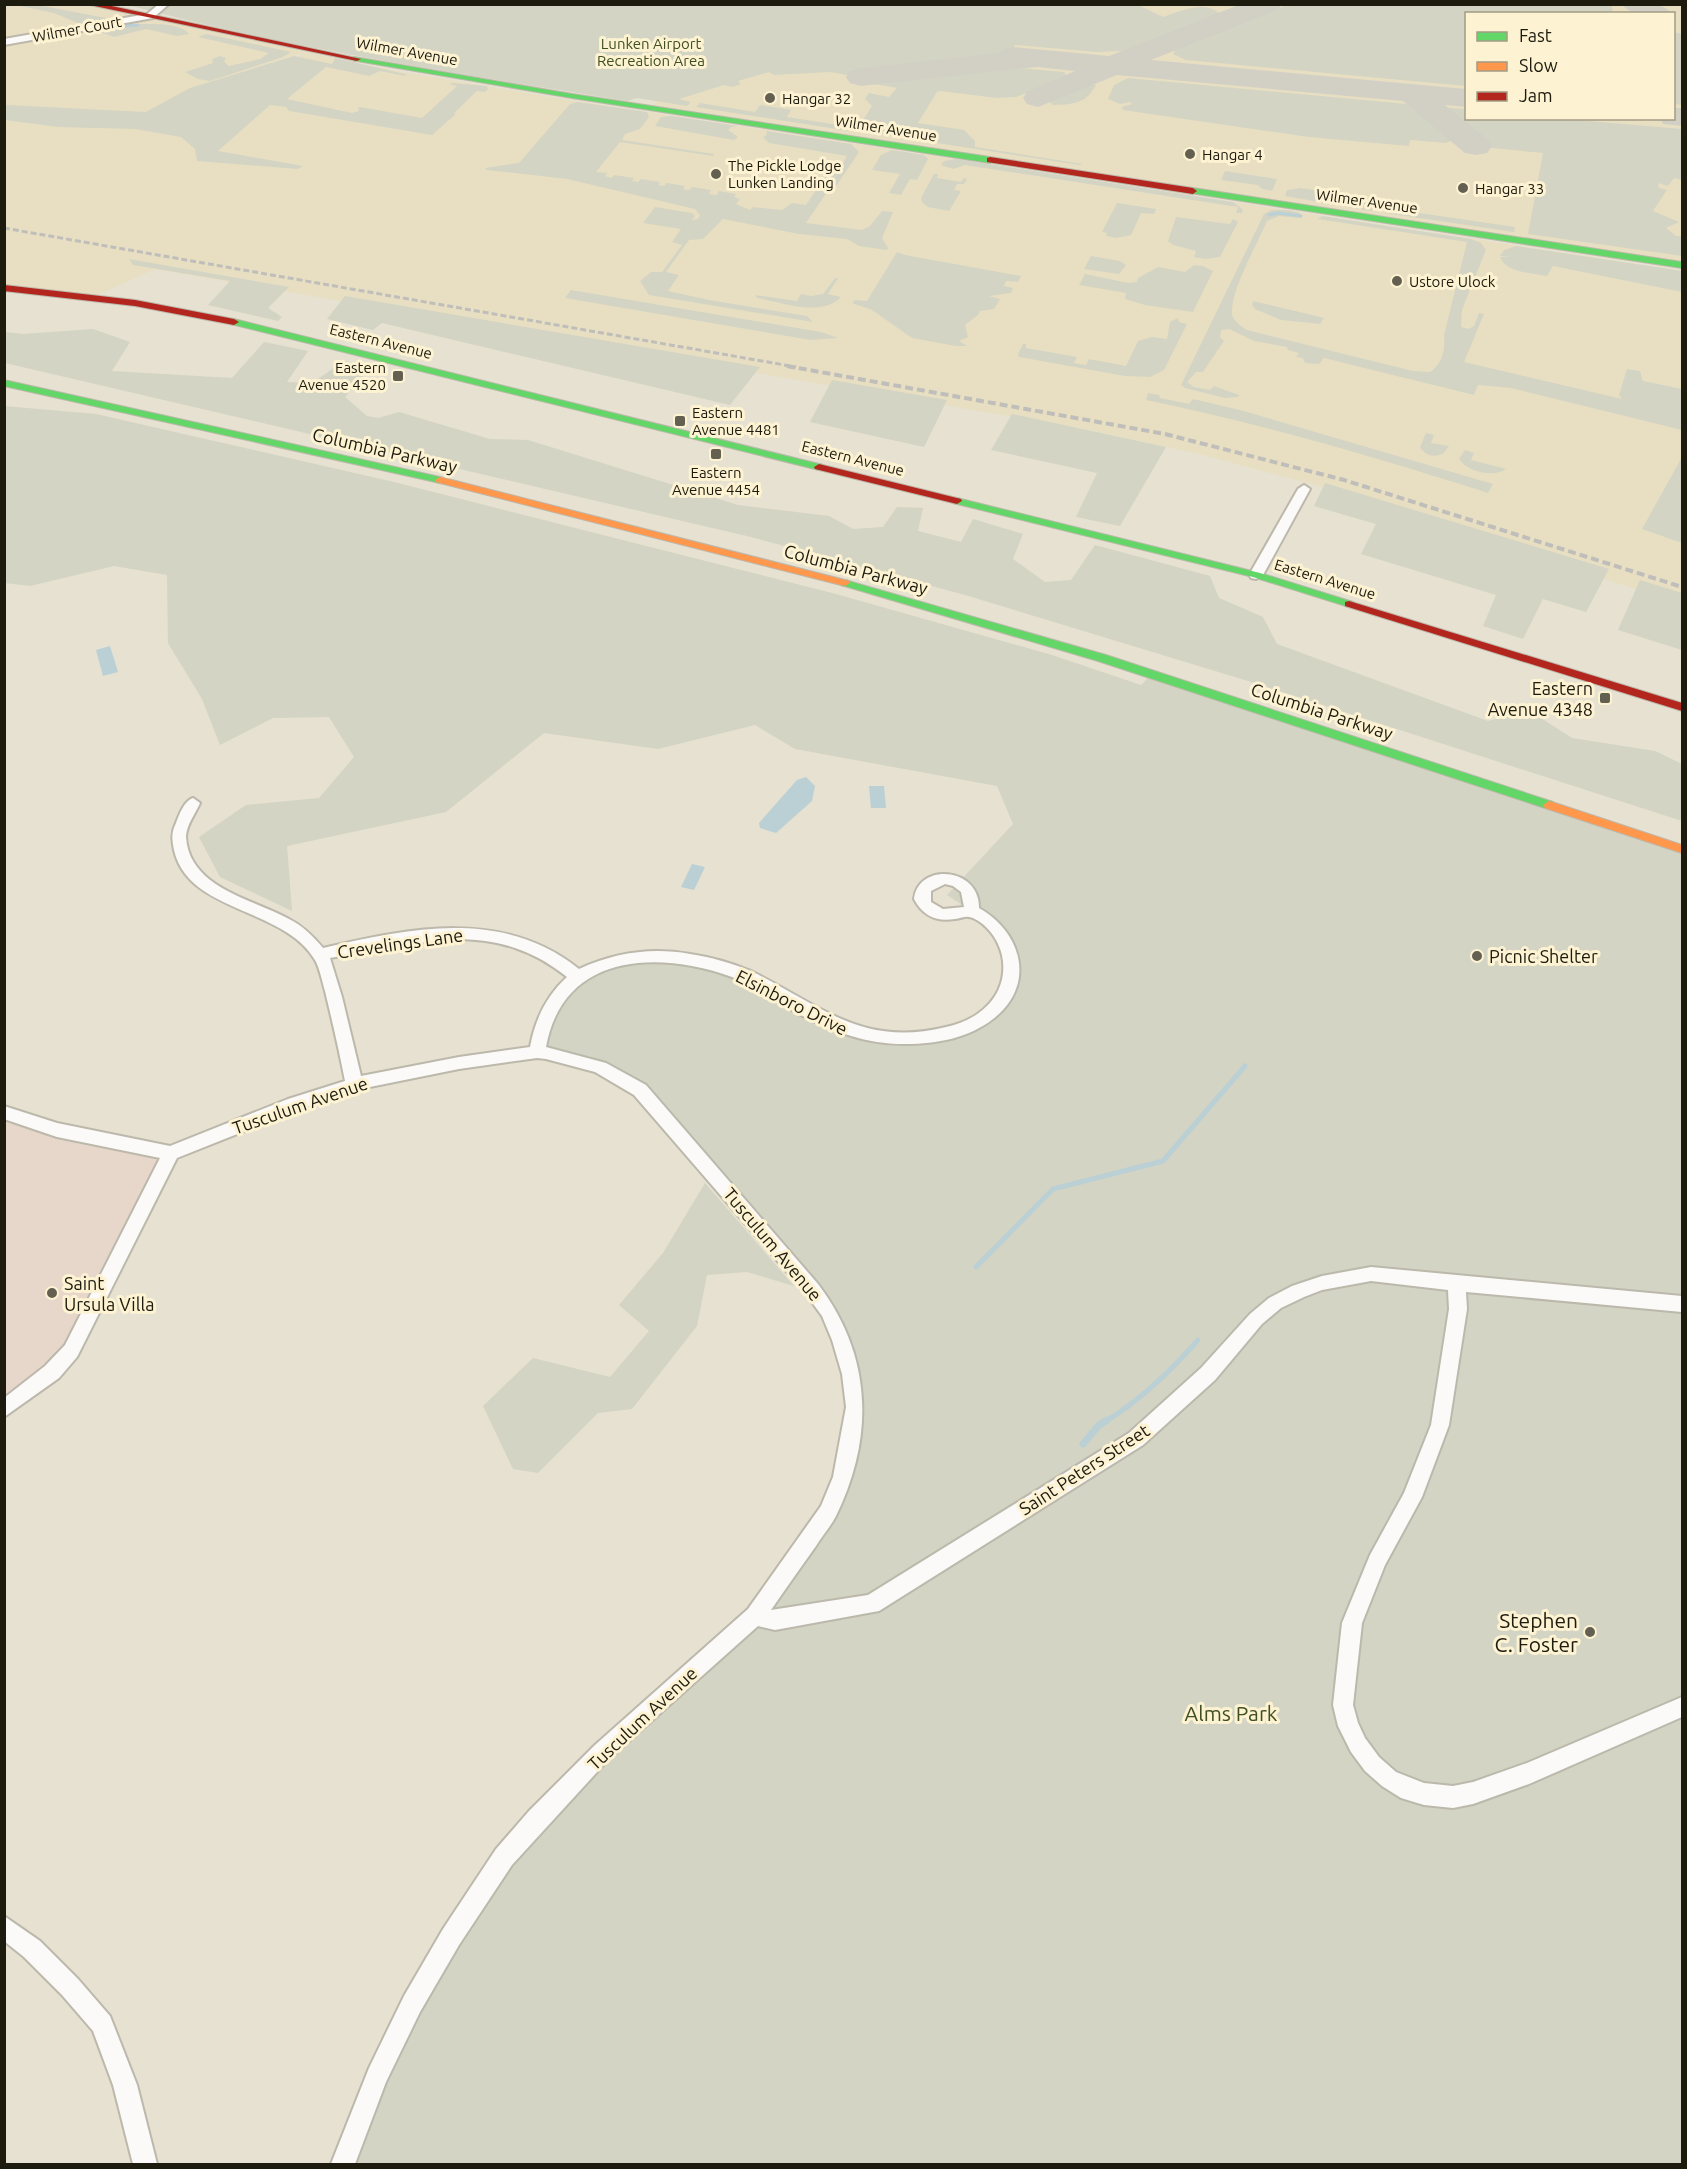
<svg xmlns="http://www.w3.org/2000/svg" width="1687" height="2169" font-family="Ubuntu,sans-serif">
<rect width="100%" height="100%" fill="#e6e1d0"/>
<g fill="#e8dfc2" fill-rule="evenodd">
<path d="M4,5H88L385,69L550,97L1682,271V605L1375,501L1199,454L1083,429L155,269L93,297L5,288ZM303,53L236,128L190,88Z"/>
<path d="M870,5H1682V262L654,105L656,101ZM1466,14H1674V118H1466Z"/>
</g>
<path fill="#e7d7cb" d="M5,1112L171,1153L71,1351L5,1409Z"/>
<g fill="#d3d4c3">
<path d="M1136,4L1163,17C1180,11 1204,0 1219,13L1215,18L1139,48L1120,51L1097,52L1015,45L1009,60L853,76L830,72L774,75L769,72L738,81L741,84L733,87L724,85L679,99L691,102L687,106L637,98L627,101C460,74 292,49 128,5Z"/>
<path d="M1608,4L1612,7L1613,13L1466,14V86L1186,60L1173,54L1177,48L1287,5Z"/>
<path d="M15,5H38L111,19L82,25L54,13Z"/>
<path d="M138,24C151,24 180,22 189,34L177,36L146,29L114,37L103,33H76L28,43C49,30 112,25 138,24Z"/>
<path d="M1674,32L1682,34V105L1674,104Z"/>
<path d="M203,35L207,34L291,52L283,57L210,81L198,79L185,72L213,63L212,59L220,56L226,58L224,62L229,66L260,59L269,53L198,37Z"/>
<path d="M294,56L332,64L335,58L405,74L406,76L380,71L369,76L326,67L287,99L352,113L359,111L358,108L360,107L422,118L457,86L449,84L452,83L487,86L488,89L485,92L477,91L454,113L456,114L432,135L289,111L286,107L270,105L218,151L303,166L298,169L197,161L195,149L181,137L135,129L58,127L5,120V105L146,112L190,88Z"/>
<path d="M1007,67L1064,72L1068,77L1016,97L997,98L940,91L937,92L918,123L964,130L975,141V147L1082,164L1080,165L859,131L860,125L872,106L865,99L869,93L889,97L897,88L875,84L878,79Z"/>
<path d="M1128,78L1407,104L1452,140L1446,143L1410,140L1409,146L1309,137L1123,110L1122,107L1132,104L1130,102L1120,104L1108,99L1114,85Z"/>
<path d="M1084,82L1096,85C1086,104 1074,104 1053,105L1050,102L1054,94Z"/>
<path d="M578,102L647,112L649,117L640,129L625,134L622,140L714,154L713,156L620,142L596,172L607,173L605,176L612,178L614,175L634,178L632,181L638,182L641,179L660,182L658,185L664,186L667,183L685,186L683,189L689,190L692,187L711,190L709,194L717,195L719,191L736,194L734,197L740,199L736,204L750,210L753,207L782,210L792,203L806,205L826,175L760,164L762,161L838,172L847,156L769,143L763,137L766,136L767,131L851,144L859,152L832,192H827L806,223L862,230L870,226L882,211L893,212L882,238L888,248L887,250L859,246L847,239L799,234L723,219L703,239L689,240L666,272L679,275L668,291L709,300L807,316L813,322L649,295L640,281L651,272H662L682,245L672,242L681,229L643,223L655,207L692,213L695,216L692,220L698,219L700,215L695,209L567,179L487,170L485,168L519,163L570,104Z"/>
<path d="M700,103L755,112L760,105L791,110L787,117L851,127L849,131L696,107Z"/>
<path d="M1450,108L1466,109V118L1565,119L1682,129V180L1674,178L1668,186L1658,183L1659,188L1667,190L1653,211L1679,222L1666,228L1676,236H1682V256L1528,234L1543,153L1492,148L1445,111Z"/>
<path d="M672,116L738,126L731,127L728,130L738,137L734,140L655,126L661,117Z"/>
<path d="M892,150L924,155L928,159L917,180L910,179L901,195L889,193L900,174L872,170L881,155Z"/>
<path d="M956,159L1233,202L1243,210L1242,213H1236L1238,207L965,165L953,169L941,165L944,161Z"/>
<path d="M1225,171L1277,179L1272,191L1262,189L1258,185L1221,180Z"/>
<path d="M934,174H938L937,178L961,182L964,178L967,179L964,184H957L954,190L961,191L949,211L928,207L922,202L921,198Z"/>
<path d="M1301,188L1377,200L1371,211L1285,196L1287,190Z"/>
<path d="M1117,203H1118L1156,209L1154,214L1141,213L1131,235L1117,238L1106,236L1107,233L1102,232Z"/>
<path d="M1385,208L1515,227L1514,232L1385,213Z"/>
<path d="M1271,210H1288L1300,213L1301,218L1279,216L1267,221C1257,245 1231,289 1232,313C1232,320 1241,326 1247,330L1413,371L1430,372C1443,363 1445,350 1444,335L1467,242L1318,219L1322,216L1471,239L1481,243L1486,250L1462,310L1461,327L1468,329L1474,326L1479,313L1484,314L1464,362L1622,399L1619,395L1627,369L1640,371L1643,381L1682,389V430L1511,388L1478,385L1474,395L1324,358L1319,364L1305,363L1303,358L1296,357L1299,353L1288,350L1287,347L1254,341L1229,329L1221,330L1220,337L1224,341L1203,372H1196L1187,382L1194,387L1210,390L1214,386L1239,395L1238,397L1225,398L1185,388L1181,385L1264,214Z"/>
<path d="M1176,217L1230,224L1233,219L1238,222L1220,257L1205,259L1194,257L1196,251L1173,245L1168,241Z"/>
<path d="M1516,246L1682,271V292L1553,266L1547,276C1532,273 1506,273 1500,257H1511L1500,256L1504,250Z"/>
<path d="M897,252L905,255L1021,276L1018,282L1006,281L1004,286L1013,288L1011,293L989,296L1000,299L994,309L980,311L978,315L965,325L968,337L959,341L967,346H956L912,338L872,310L852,303L855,300L867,301Z"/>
<path d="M1091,256L1120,261L1126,265L1119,274L1084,269Z"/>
<path d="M129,259L289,287L268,308L282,317L278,321L208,305L230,281L133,265Z"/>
<path d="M1194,265L1203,266L1213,271L1193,312L1145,305L1125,299L1126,293L1079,285L1085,274L1128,283L1137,282L1138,278L1158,267L1185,272Z"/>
<path d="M835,278H838L828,294L841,297C822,318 781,302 757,298L755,295L797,301L801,294L811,296L823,294Z"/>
<path d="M571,290L821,332L838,338L811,340L565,298Z"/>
<path d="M345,296L760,367L730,405L382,323L373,330L327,319Z"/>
<path d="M1253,301L1324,318L1320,324L1281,320L1255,309L1252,305Z"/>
<path d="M1178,318L1179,322L1187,324L1164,370L1150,377L1125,376L1019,357L1018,354L1023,344H1026V348L1077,357L1074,363L1086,365L1089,359L1126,366L1138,341L1152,337L1167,339L1170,322Z"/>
<path d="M93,329L130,342L112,371L232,378L264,342L308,351L287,382L312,383L344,361L372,366L345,397L367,416L378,418L399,412L490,439L528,440L738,505L829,516L853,529L883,527L897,507L923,508L918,531L961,542L973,519L1023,534L1013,559L1045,582L1071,580L1095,545L1210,576L1219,598L1263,617L1277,644L1488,721L1530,711L1572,738L1655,751L1682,764V821L1248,681L965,595L751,537L5,363V332L23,334Z"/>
<path d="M832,380L947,400L924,447L810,422Z"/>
<path d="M1148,393L1159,395L1160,398L1189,404L1193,399L1240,410L1493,484L1488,493C1375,457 1262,424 1146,400Z"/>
<path d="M4,406L96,414L394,482L836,594L1052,655L1141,685L1152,674L1682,849V2164H343L377,2076L504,1857L755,1616L828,1512L855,1407L829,1312L621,1078L537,1052L576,976L658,955L743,975L856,1033L934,1037L987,1016L1013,972L997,928L947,895L1013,824L997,786L795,749L755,725L658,749L544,733L446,812L287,846L292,911L220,877L199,837L246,805L319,798L354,757L329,717L273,718L220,745L202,699L168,643L167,575L114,566L30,586L5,583Z"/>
<path d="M1012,414L1166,447L1120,526L1076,517L1097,473L991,450Z"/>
<path d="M1426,433L1434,435L1431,443L1449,446L1444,453C1435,458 1425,456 1420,447Z"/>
<path d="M1465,450L1474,453L1471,460L1506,469C1493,478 1468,472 1459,459Z"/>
<path d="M1682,457V543L1642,529Z"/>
<path d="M1325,483L1609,569L1586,612L1543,599L1523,639L1483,626L1496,595L1361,554L1376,524L1314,506Z"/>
<path d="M1640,580L1682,593V650L1618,630Z"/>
<path d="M705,1183L794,1286L747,1272L707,1275L697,1326L632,1409L598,1413L538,1473L513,1469L483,1406L533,1358L610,1377L649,1331L619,1305L663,1253Z"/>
</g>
<g fill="#bad0d5">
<path d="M110,646L118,672L103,676L96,650Z"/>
<path d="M806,777L815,786L812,801L776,833L760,828L759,823L797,780Z"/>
<path d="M869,786H884L886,808H871Z"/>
<path d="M692,864L705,867L694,890L681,887Z"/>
</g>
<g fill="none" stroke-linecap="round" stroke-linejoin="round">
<g stroke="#bad0d5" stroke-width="3">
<path d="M89,29L138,25"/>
<path d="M1269,215L1278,213L1301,216"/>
</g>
<g stroke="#bad0d5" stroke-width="5">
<path d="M976,1267L1053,1189L1163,1161L1245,1066"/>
<path d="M1105,1422C1140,1400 1171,1371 1198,1340"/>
</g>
<path stroke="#bad0d5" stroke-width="7" d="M1083,1444L1098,1426L1107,1420"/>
<g fill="#d2d0c5" fill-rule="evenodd">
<path d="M1241,4H1282L1278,10L1151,60L1466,89V107L1445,105L1487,139L1492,146L1487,153L1476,155L1465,153L1403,101L1117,75L1038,107L1027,104L1023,98L1027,92L1075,71L1037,67L861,86L850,83L846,77L850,71L861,68L999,53L1002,50L1012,47L1109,56Z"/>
<path d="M1622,4C1638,4 1662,0 1672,14C1656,14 1632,19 1622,4Z"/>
<path d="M1674,108H1682V126L1663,124L1660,118H1674Z"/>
</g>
<defs>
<g id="street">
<path d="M159,4H169L153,18L4,45V39L147,14Z"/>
<path d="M1304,485L1310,489L1263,575L1256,579L1251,578L1249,575L1298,489Z"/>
<path d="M193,798L200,803C196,813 186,825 186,837C189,888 253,899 289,919C303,926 313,936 323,948C411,928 503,908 579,969C614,953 651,947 690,954C710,957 732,963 751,971C820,1005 862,1048 946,1027C965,1023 984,1013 995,996C1005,981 1006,960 998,944C994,934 981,919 969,917C965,916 959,919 955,919C936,922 923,916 914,899C918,862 980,867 979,908C1023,933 1036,986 993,1019C969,1038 936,1044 907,1044C860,1045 819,1026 779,1003C764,994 749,983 732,977C657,950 563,953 546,1047L606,1063L646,1085L818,1284C872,1355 875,1436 836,1516C831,1526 822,1536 816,1546C801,1567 786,1588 771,1610L868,1595L1129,1433L1201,1368L1250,1314L1269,1298L1292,1286L1322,1276L1371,1267L1682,1296V1312L1466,1292L1467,1309L1449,1425L1422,1497L1385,1565L1362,1623L1353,1705L1358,1723L1365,1738L1379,1757L1396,1772L1424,1783L1453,1786L1473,1782L1527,1763L1682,1697V1717L1529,1784L1473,1804L1453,1808L1424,1805L1401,1798L1382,1786L1365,1771L1351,1752L1338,1726L1333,1705L1342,1623L1370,1555L1404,1493L1431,1425L1449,1309L1448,1290L1371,1281L1322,1290L1304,1297L1281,1308L1262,1324L1215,1380L1143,1445L879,1611L775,1630L758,1626L609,1759L512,1865L459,1945L420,2012L386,2082L355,2164H331L369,2068L404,1996L443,1929L496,1849L529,1811L595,1745L748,1609L821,1506L833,1477L846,1407L842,1374L832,1340L822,1316L806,1294L634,1095L595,1072L546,1059L537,1058L459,1069L355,1090L300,1109L177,1158L77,1357L59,1378L4,1417V1398L45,1366L65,1345L160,1158L57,1137L4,1119V1106L57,1123L170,1146L288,1099L345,1081C339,1050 332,1020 325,991C322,981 320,969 315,960C284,907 188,913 174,850C172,840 171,833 176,823C179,815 184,801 193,798ZM945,884L953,886L961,892L964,907L943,909L931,902V891ZM454,939C498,939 532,949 567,977C546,996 535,1020 530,1047L459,1057L361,1076L342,997L330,958L407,944Z"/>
<path d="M4,1916L40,1941L78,1979L110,2016L137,2085L157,2164H133L113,2085L93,2031L62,1995L24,1957L4,1941Z"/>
</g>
<g id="fast">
<path d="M354,57L572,94L990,157L994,160L990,163L572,98L357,61H354Z"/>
<path d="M1193,188L1682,262V268L1190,193L1189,191Z"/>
<path d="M234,319L823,465L824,467L819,470L231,324L229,322Z"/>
<path d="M4,380L440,477L445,480L440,483L4,386Z"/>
<path d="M957,498L1260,573L1353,602L1354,604L1349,607L1253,577L953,503L952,501Z"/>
<path d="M845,580L1106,655L1553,802L1555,805L1553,808H1545L1098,661L841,585L840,583Z"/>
</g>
<g id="slow">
<path d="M440,477L849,581L850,583L845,586L436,482L435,480Z"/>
<path d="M1549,801L1682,845V853L1545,808L1543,805Z"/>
</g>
<g id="jam">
<path d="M85,4H102L361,59L357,61Z"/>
<path d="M990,157L1193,188L1197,191L1193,194L987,162V158Z"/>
<path d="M4,285L135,300L234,319L239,322L234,325L135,306L4,291Z"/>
<path d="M819,464L961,499L962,501L957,504L815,469L814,467Z"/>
<path d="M1349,601L1682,703V711L1345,606V602Z"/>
</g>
</defs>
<use href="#street" stroke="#bcb8ab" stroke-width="4"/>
<use href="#fast" stroke="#bcb8ab" stroke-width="2"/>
<use href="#slow" stroke="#bcb8ab" stroke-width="2"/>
<use href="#jam" stroke="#bcb8ab" stroke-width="2"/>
<use href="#street" fill="#fbfaf8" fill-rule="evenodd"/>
<use href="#fast" fill="#63d668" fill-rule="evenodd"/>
<use href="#slow" fill="#ff974d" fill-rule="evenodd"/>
<use href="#jam" fill="#b3261e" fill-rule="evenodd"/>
<path stroke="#bfbeba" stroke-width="3" stroke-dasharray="6 3" stroke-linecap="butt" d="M4,228L796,367"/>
<path stroke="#bfbeba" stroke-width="4" stroke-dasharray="8 4" stroke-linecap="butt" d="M787,366L1165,434L1344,480L1682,587"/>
</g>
<g fill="#636052" stroke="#fdf3d3" stroke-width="2">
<circle cx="770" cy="98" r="6"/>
<circle cx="1190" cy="154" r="6"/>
<circle cx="716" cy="174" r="6"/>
<circle cx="1463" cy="188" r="6"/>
<circle cx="1397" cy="281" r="6"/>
<rect x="392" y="370" width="12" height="12" rx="3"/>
<rect x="674" y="415" width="12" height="12" rx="3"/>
<rect x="710" y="448" width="12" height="12" rx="3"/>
<rect x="1599" y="692" width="12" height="12" rx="3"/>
<circle cx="1477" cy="956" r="6"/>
<circle cx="52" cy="1293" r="6"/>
<circle cx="1590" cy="1632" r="6"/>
</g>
<g text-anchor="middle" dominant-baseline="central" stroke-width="6" stroke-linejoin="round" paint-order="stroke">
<g font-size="15" fill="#1d1a0e" stroke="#fdf3d3">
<text transform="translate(77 29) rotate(-10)">Wilmer Court</text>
<text transform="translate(407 51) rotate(10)">Wilmer Avenue</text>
<text transform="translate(886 128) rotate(9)">Wilmer Avenue</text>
<text transform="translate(1367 201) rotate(8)">Wilmer Avenue</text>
<text transform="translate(381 341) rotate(14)">Eastern Avenue</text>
<text transform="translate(853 458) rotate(14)">Eastern Avenue</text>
<text transform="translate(1325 579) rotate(17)">Eastern Avenue</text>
</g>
<g font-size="15" fill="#404f21" stroke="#fdf3d3">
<text x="651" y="43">Lunken Airport<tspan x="651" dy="17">Recreation Area</tspan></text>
</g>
<g font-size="15" fill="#1d1a0e" stroke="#fdf3d3" text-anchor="start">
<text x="782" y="98">Hangar 32</text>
<text x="1202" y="154">Hangar 4</text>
<text x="728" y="165">The Pickle Lodge<tspan x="728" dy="17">Lunken Landing</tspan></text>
<text x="1475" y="188">Hangar 33</text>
<text x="1409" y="281">Ustore Ulock</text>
<text x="386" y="367" text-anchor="end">Eastern<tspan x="386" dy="17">Avenue 4520</tspan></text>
<text x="692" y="412">Eastern<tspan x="692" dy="17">Avenue 4481</tspan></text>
<text x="716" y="472" text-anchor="middle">Eastern<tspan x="716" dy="17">Avenue 4454</tspan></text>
</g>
<g font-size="18" fill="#1d1a0e" stroke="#fdf3d3">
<text transform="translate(385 450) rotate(13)">Columbia Parkway</text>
<text transform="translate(856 569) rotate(15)">Columbia Parkway</text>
<text transform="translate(1322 711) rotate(18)">Columbia Parkway</text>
<text transform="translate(400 943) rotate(-8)">Crevelings Lane</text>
<text transform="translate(792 1002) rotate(27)">Elsinboro Drive</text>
<text transform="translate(300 1105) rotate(-19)">Tusculum Avenue</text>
<text transform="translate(773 1244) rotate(50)">Tusculum Avenue</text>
<text transform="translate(1084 1469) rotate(-33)">Saint Peters Street</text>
<text transform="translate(642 1718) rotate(-43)">Tusculum Avenue</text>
</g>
<g font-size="18" fill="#1d1a0e" stroke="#fdf3d3" text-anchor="start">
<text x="1593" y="688" text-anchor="end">Eastern<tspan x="1593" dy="21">Avenue 4348</tspan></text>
<text x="1489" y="956">Picnic Shelter</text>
<text x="64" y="1283">Saint<tspan x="64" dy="21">Ursula Villa</tspan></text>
</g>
<g font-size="21" fill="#1d1a0e" stroke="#fdf3d3" text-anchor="end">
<text x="1578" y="1620">Stephen<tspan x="1578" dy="24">C. Foster</tspan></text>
</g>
<g font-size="21" fill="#404f21" stroke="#fdf3d3">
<text x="1231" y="1713">Alms Park</text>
</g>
</g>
<rect width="1687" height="2169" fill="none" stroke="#1d1a0e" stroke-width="12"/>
<rect x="1465" y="12" width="210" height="108" fill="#fdf3d3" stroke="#a39c84" stroke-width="1.5"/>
<rect x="1477" y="32" width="30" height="9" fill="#63d668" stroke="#a39c84" stroke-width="1.5"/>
<text x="1519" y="42" font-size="18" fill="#1d1a0e">Fast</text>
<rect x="1477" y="62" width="30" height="9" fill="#ff974d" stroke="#a39c84" stroke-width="1.5"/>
<text x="1519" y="72" font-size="18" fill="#1d1a0e">Slow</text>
<rect x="1477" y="92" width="30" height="9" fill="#b3261e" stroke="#a39c84" stroke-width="1.5"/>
<text x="1519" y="102" font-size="18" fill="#1d1a0e">Jam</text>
</svg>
